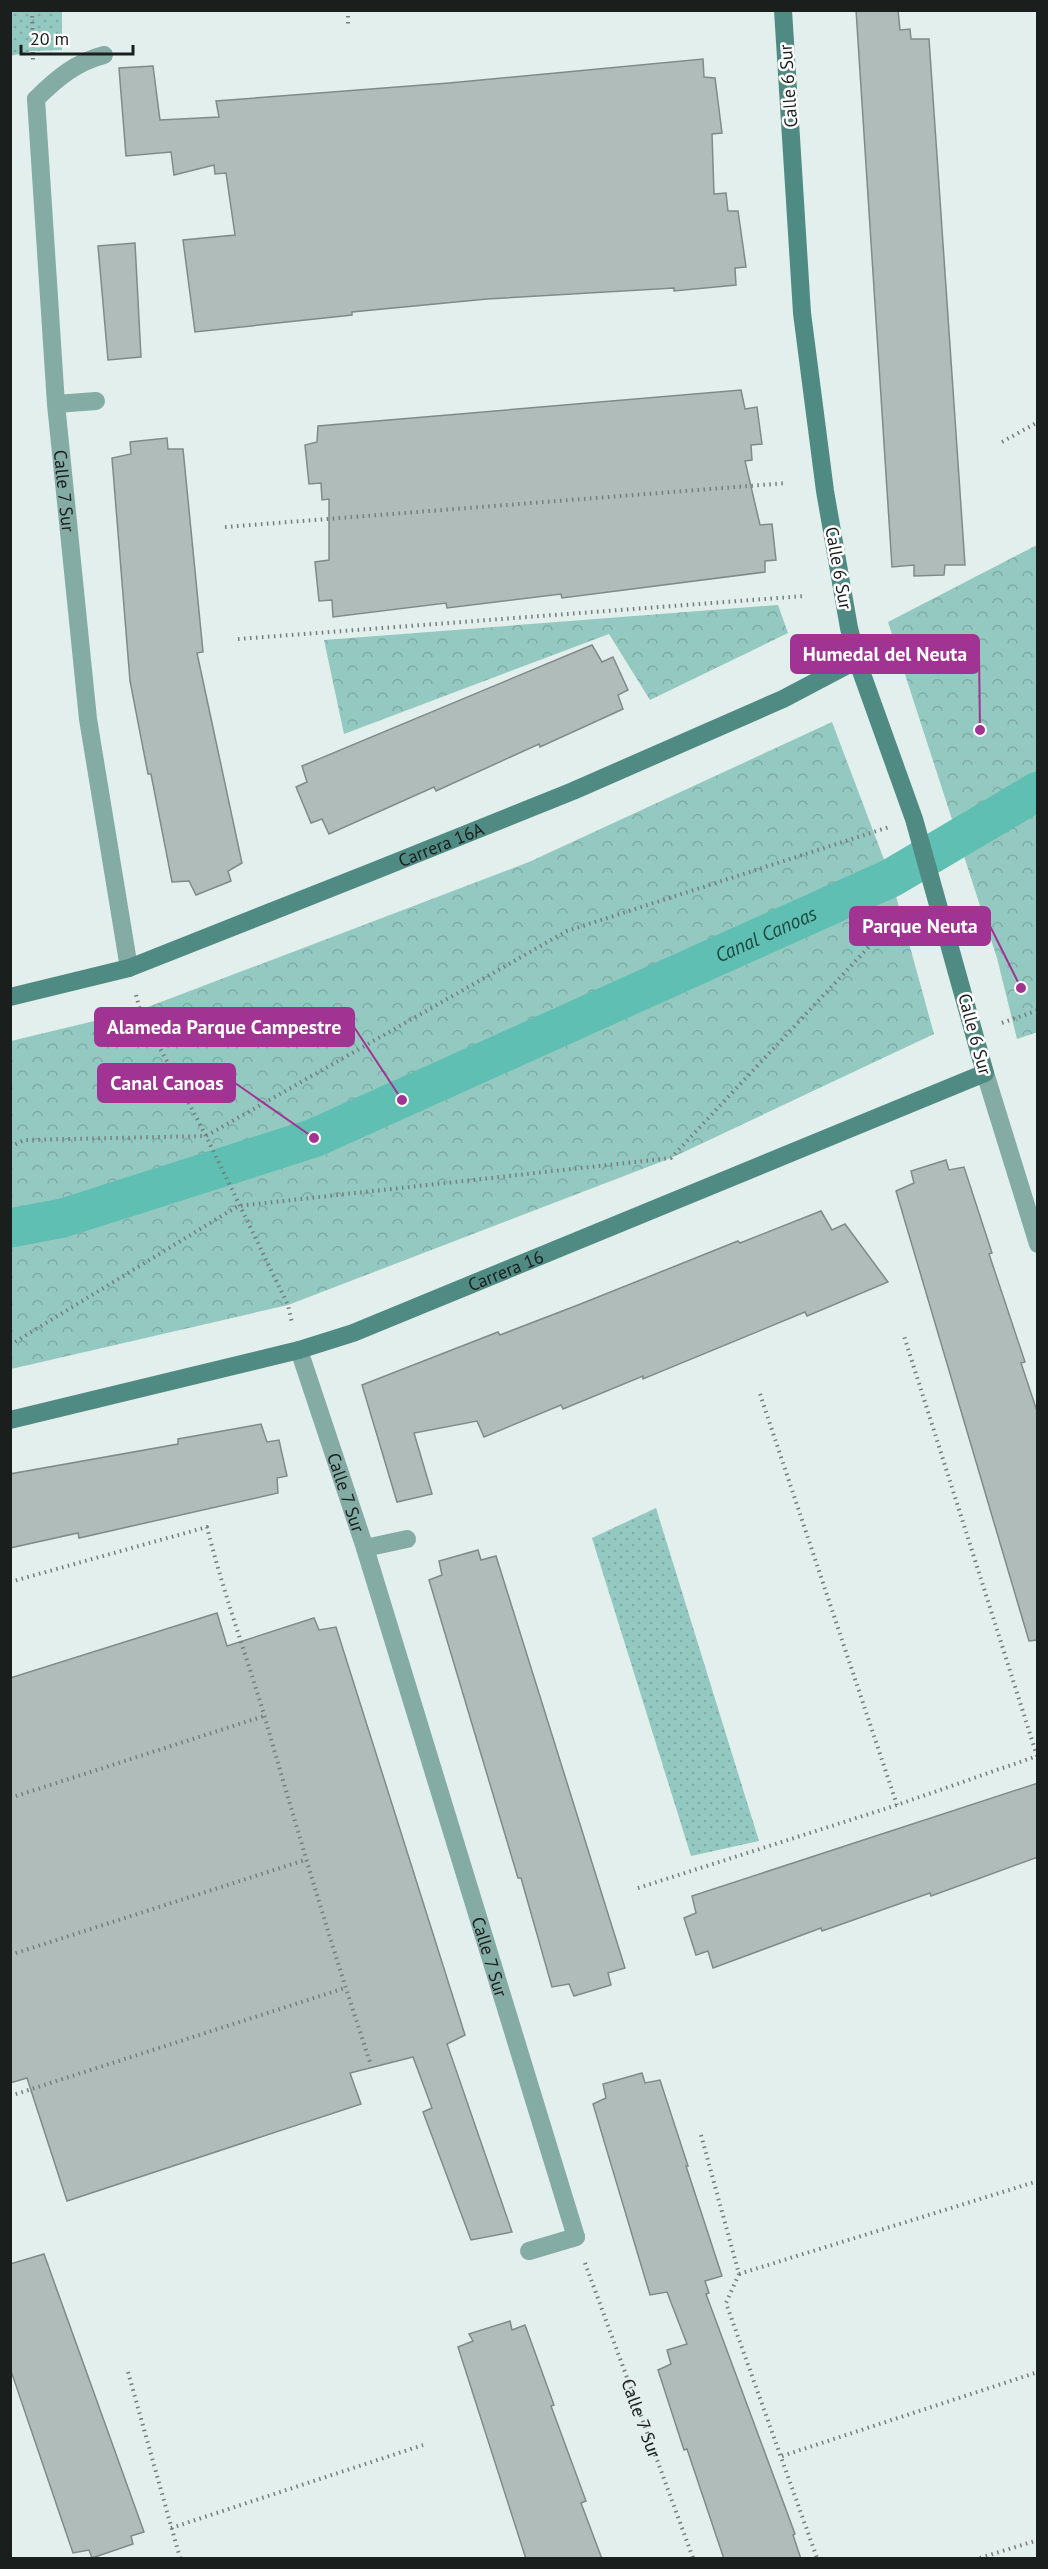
<svg xmlns="http://www.w3.org/2000/svg" width="1048" height="2569" font-family="'PT Sans',sans-serif">
<defs>
<pattern id="grass-dots" width="8" height="8" patternUnits="userSpaceOnUse" patternTransform="scale(1.5)"><rect width="8" height="8" fill="#93c9c0"/><path d="M2 2h.1M6 6h.1" fill="none" stroke="#7eaca5" stroke-width="1.8" stroke-linecap="round"/></pattern>
<pattern id="park-crowns" width="20" height="18" patternUnits="userSpaceOnUse" patternTransform="scale(1.5)"><rect width="20" height="18" fill="#93c9c0"/><path d="M2 6a3 3 0 1 1 6 0M12 15a3 3 0 1 1 6 0" fill="none" stroke="#7eaca5"/></pattern>
</defs>
<rect width="100%" height="100%" fill="#e2efec"/>
<g fill="url(#grass-dots)">
<path d="M11,10L62,11V50L32,51L11,56Z"/>
<path d="M656,1508L759,1841L691,1856L592,1538Z"/>
</g>
<g fill="url(#park-crowns)">
<path d="M1037,545L1038,1032L1017,1039L997,958L888,622Z"/>
<path d="M778,605L788,633L650,700L609,634L344,734L324,640Z"/>
<path d="M832,722L891,878L934,1034L671,1158L288,1305L11,1369V1041L140,1010L529,862Z"/>
</g>
<g fill="none" stroke-linecap="round" stroke-linejoin="round">
<path stroke="#5fbfb2" stroke-width="39" id="s1" d="M10,1228L63,1218L314,1138L891,878L1038,791"/>
</g>
<g fill="#b0bcba" stroke="#808b89" stroke-width="1.5">
<path d="M856,10H898L900,30L910,29L911,39H929L965,565H945L944,575L914,576V565L892,567Z"/>
<path d="M703,59L704,77L715,78L722,133L712,134L714,194L726,193L728,211H738L746,267L735,268L736,285L674,291V288L487,299L352,312V315L195,332L183,240L235,235L226,173L215,174L214,165L174,175L171,152L126,156L119,68L153,66L160,120L219,117L216,101L449,83Z"/>
<path d="M135,243L141,357L108,360L98,246Z"/>
<path d="M741,390L745,409L757,407L762,444L751,445L752,460L745,461L760,525L772,524L776,560L765,561V572L562,598L561,594L447,608L446,603L333,617L332,600L319,601L315,562L329,560V499L322,500L321,483L309,484L305,445L317,442L318,426Z"/>
<path d="M167,438L168,449H183L203,652L197,653L242,863L228,871L231,881L196,895L189,881L172,882L151,774H148L130,681L112,458L131,454L130,442Z"/>
<path d="M592,645L602,662L613,657L628,690L618,695L623,709L540,747L539,744L436,791L434,787L329,834L322,819L311,823L296,787L307,782L302,766Z"/>
<path d="M946,1160L949,1170L964,1167L992,1253L989,1254L1025,1362L1021,1363L1038,1414V1640L1029,1641L896,1191L914,1183L911,1171Z"/>
<path d="M821,1211L832,1230L845,1224L888,1282L807,1316L805,1312L643,1379V1376L563,1409L561,1405L484,1437L477,1421L414,1433L432,1494L397,1502L362,1385L498,1332L500,1335L578,1305L738,1241L740,1243Z"/>
<path d="M261,1424L267,1442L279,1440L287,1476L277,1478L278,1493L79,1538L78,1533L10,1548V1474L178,1444V1439Z"/>
<path d="M478,1550L481,1560L496,1556L625,1968L608,1973L611,1985L574,1996L569,1984L552,1987L521,1878H518L429,1580L442,1575L439,1561Z"/>
<path d="M217,1613L227,1646L314,1618L319,1630L336,1627L465,2035L447,2044L512,2232L471,2240L423,2112L432,2108L413,2057L350,2073L361,2104L67,2201L27,2078L10,2083V1678Z"/>
<path d="M1038,1783V1857L931,1896L930,1893L822,1931L821,1928L713,1968L708,1951L696,1955L684,1918L696,1913L692,1896Z"/>
<path d="M642,2073L645,2083L660,2080L688,2166H686L722,2276L705,2281L709,2293L706,2294L795,2534L793,2535L801,2559H724L687,2449L684,2450L658,2370L671,2364L667,2350L687,2344L667,2292L650,2295L593,2104L606,2098L603,2084Z"/>
<path d="M44,2254L144,2532L131,2536L133,2544L92,2558L89,2550L73,2553L10,2368V2264Z"/>
<path d="M510,2321L512,2330L525,2325L554,2405L551,2406L586,2501L581,2503L602,2559H526L458,2347L473,2341L469,2334Z"/>
</g>
<g fill="none" stroke-linecap="round" stroke-linejoin="round">
<g stroke="#767e7d" stroke-width="4" stroke-dasharray="1.5 4.5" stroke-linecap="butt">
<path d="M32,10L33,63"/>
<path d="M348,10V27"/>
<path d="M1002,442L1038,422"/>
<path d="M225,527L787,483"/>
<path d="M238,639L804,596"/>
<path d="M136,995L140,1010L206,1136L288,1305L292,1323"/>
<path d="M1002,1023L1038,1010"/>
<path d="M10,1147L24,1140L206,1136L567,931L889,827"/>
<path d="M10,1345L238,1206L671,1158L908,905"/>
<path d="M760,1394L897,1805"/>
<path d="M10,1582L207,1527C223,1592 246,1654 265,1718C298,1833 332,1948 370,2062"/>
<path d="M10,1798L264,1716"/>
<path d="M638,1888L897,1805L1037,1756L904,1336"/>
<path d="M10,1955L305,1860"/>
<path d="M10,2096L345,1988"/>
<path d="M701,2135L739,2274L726,2303L817,2558"/>
<path id="s2" d="M585,2263L693,2558"/>
<path d="M739,2274L1038,2181"/>
<path d="M128,2372L180,2558"/>
<path d="M782,2456L1038,2372"/>
<path d="M171,2528L423,2445"/>
<path d="M980,2558L1038,2540"/>
</g>
<g stroke="#85aba5" stroke-width="18">
<path d="M36,99C56,79 76,62 104,55"/>
<path d="M56,404L96,401"/>
<path d="M365,1548L407,1539"/>
<path d="M529,2251L576,2237"/>
</g>
<g stroke="#85aba5" stroke-width="18">
<path id="s3" d="M36,99L56,404L88,719L129,968"/>
<path d="M985,1073L1038,1244"/>
<path id="s4" d="M299,1350L365,1548L576,2237"/>
</g>
<g stroke="#508b83" stroke-width="18">
<path id="s5" d="M10,997L129,968L374,871L573,791L783,699L857,660"/>
<path id="s6" d="M10,1420L299,1350L353,1333L985,1073L914,819L857,660L849,628L825,491L802,313L783,10"/>
</g>
</g>
<g text-anchor="middle" dominant-baseline="central" stroke-width="5" stroke-linejoin="round" paint-order="stroke">
<g font-size="18" fill="#1a1e1d" stroke="#fff">
<text transform="translate(788 86) rotate(-94)">Calle 6 Sur</text>
<text stroke="none"><textPath href="#s3" startOffset="393">Calle 7 Sur</textPath></text>
<text transform="translate(839 568) rotate(80)">Calle 6 Sur</text>
<text stroke="none"><textPath href="#s5" startOffset="458">Carrera 16A</textPath></text>
<text transform="translate(975 1034) rotate(75)">Calle 6 Sur</text>
<text stroke="none"><textPath href="#s6" startOffset="519">Carrera 16</textPath></text>
<text stroke="none"><textPath href="#s4" startOffset="150">Calle 7 Sur</textPath></text>
<text stroke="none"><textPath href="#s4" startOffset="636">Calle 7 Sur</textPath></text>
<text stroke="none"><textPath href="#s2" startOffset="165">Calle 7 Sur</textPath></text>
</g>
<g font-size="20" font-style="italic" fill="#1e4943" stroke="#fff">
<text stroke="none"><textPath href="#s1" startOffset="813">Canal Canoas</textPath></text>
</g>
</g>
<path fill="none" stroke="#a13392" stroke-width="2" d="M980 730L979 654M1021 988L990 926M402 1100L354 1027M314 1138L235 1083"/>
<g fill="#a13392" stroke="#fff" stroke-width="2">
<circle cx="980" cy="730" r="6"/>
<circle cx="1021" cy="988" r="6"/>
<circle cx="402" cy="1100" r="6"/>
<circle cx="314" cy="1138" r="6"/>
</g>
<g fill="#a13392" stroke="#a13392" stroke-width="2">
<rect x="791" y="635" width="188" height="38" rx="6"/>
<rect x="850" y="907" width="140" height="38" rx="6"/>
<rect x="95" y="1008" width="259" height="38" rx="6"/>
<rect x="98" y="1064" width="137" height="38" rx="6"/>
</g>
<g font-size="20" text-anchor="middle" font-weight="bold" fill="#fff">
<text x="885" y="661">Humedal del Neuta</text>
<text x="920" y="933">Parque Neuta</text>
<text x="224" y="1034">Alameda Parque Campestre</text>
<text x="167" y="1090">Canal Canoas</text>
</g>
<rect width="1048" height="2569" fill="none" stroke="#1a1e1d" stroke-width="24"/>
<path d="M21 45v9h112v-9" fill="none" stroke="#1a1e1d" stroke-width="3"/>
<text x="30" y="45" font-size="18" fill="#1a1e1d" stroke="#ffffff" stroke-width="4.5" paint-order="stroke">20 m</text>
</svg>
